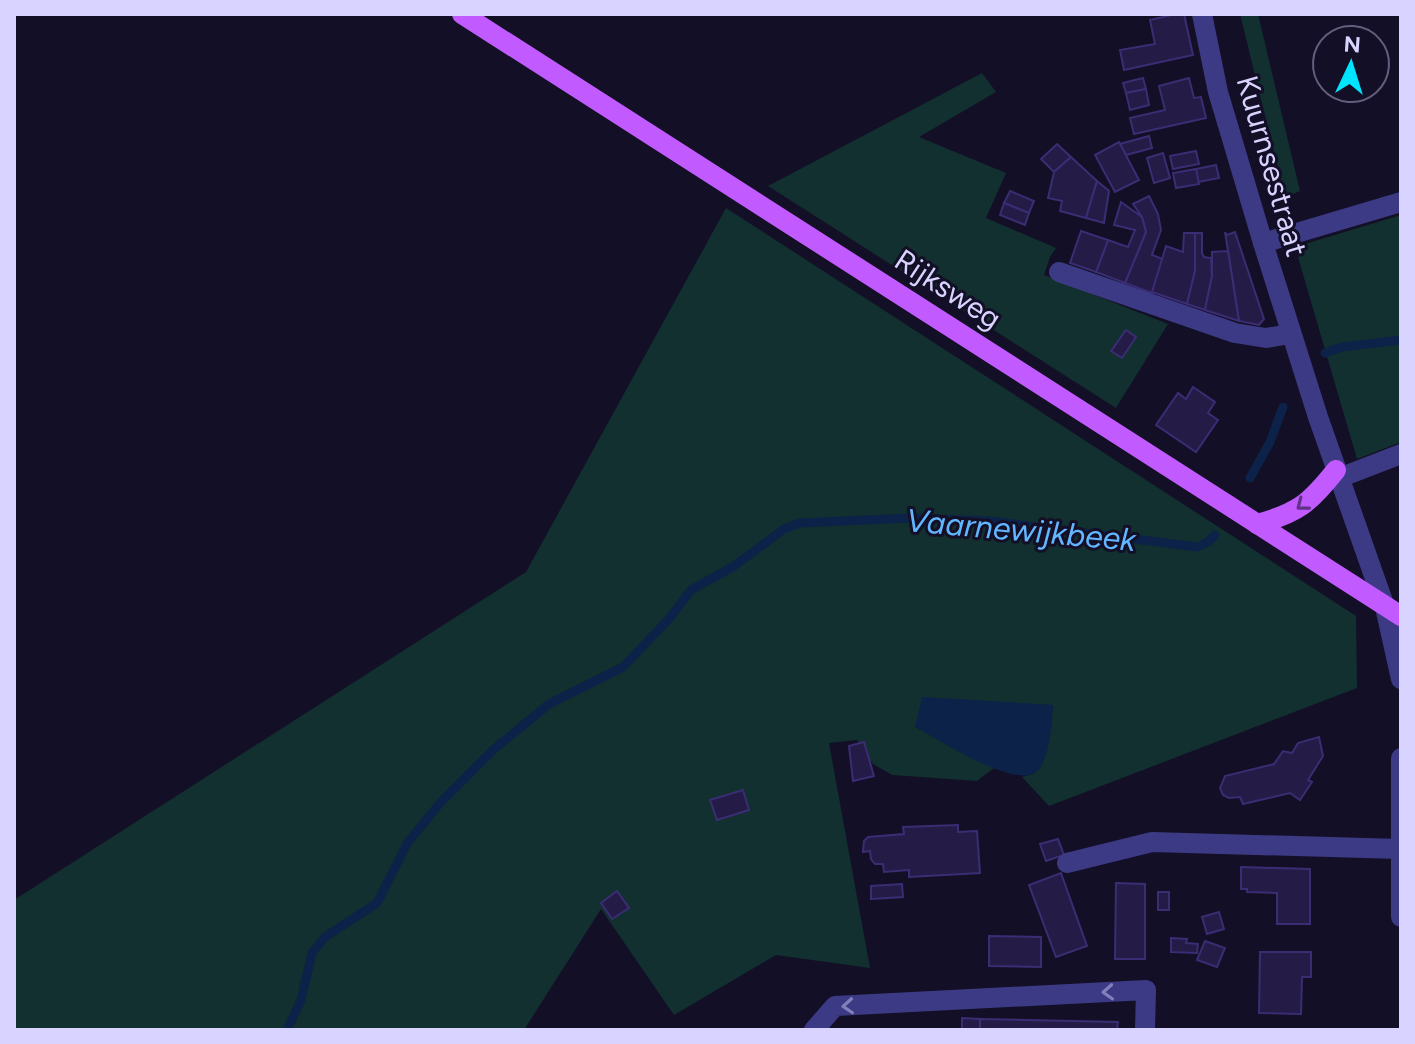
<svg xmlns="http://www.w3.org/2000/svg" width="1415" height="1044" font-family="Figtree,sans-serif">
<rect width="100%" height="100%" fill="#130f26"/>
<g fill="#12302f">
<path d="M1240,14H1258L1300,191L1285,197Z"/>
<path d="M982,73L996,92L919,137L1006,173L986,218L1056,248L1050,257L1044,275L1168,324L1116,408L768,186Z"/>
<path d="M726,208L1356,616L1357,688L1049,806L1022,777L1035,773L1051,729L1052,705L915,727L994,768L977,781L892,775L873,764L857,740L829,743L870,968L776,955L674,1015L601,909L524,1030H14V900L526,572Z"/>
<path d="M1401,215V442L1357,459L1295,247Z"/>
</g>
<path fill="#0c2248" d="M922,697L1053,705C1052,722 1050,761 1036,772C1014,789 938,739 915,727Z"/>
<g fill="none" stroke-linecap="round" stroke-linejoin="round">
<g stroke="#0c2248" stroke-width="9">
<path d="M1325,353L1342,347L1401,340"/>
<path d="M1250,478L1270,442L1283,407"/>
<path d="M287,1030L301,1000L312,953L325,937L377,903L408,842L441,802L493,750L549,704L623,667L669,619L691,590L734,566L784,529L800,523L910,518L990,521L1197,547L1208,542L1215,535"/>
</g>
</g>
<g fill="#241b47" stroke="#3b2d73" stroke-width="2">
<path d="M1176,14H1184L1193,55L1124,70L1120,50L1155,44L1150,20Z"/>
<path d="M1143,78L1146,89L1126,93L1123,83Z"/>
<path d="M1189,78L1194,98L1201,97L1206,118L1134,134L1130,118L1165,110L1159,86Z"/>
<path d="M1146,89L1149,105L1130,110L1126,93Z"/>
<path d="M1149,136L1152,148L1126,155L1120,144Z"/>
<path d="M1119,142L1139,180L1115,192L1095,155Z"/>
<path d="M1057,144L1071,157L1054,172L1041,159Z"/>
<path d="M1196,151L1199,164L1173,169L1170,156Z"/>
<path d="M1163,153L1170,178L1154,183L1147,158Z"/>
<path d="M1071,157L1097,181L1086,218L1060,211L1062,201L1048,198L1054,172Z"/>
<path d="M1216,165L1219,178L1198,182L1196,169Z"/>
<path d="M1196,169L1199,184L1176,188L1173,173Z"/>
<path d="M1097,181L1109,191L1104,223L1086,218Z"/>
<path d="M1010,191L1034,201L1029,213L1004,203Z"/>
<path d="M1149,196L1158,214L1161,230L1152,255L1163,259L1152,293L1125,283L1146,232L1142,217L1133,204Z"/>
<path d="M1121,202L1142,217L1146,232L1125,283L1096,272L1108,240L1128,247L1135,230L1114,225Z"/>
<path d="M1004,203L1029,213L1025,225L1000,215Z"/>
<path d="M1081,231L1108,240L1096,272L1070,263Z"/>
<path d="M1225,232L1227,235L1235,232L1264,319L1259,325L1239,321Z"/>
<path d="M1184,233H1195V271L1187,304L1152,292L1166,246L1183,252Z"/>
<path d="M1195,233H1202V253L1204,257L1211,258L1212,276L1205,310L1187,304L1195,271Z"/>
<path d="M1228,251L1239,321L1205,310L1212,276V252Z"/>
<path d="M1126,330L1136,337L1122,358L1111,351Z"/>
<path d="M1193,387L1215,402L1208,413L1218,420L1196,452L1156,425L1178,393L1186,399Z"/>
<path d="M1319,737L1323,756L1308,780L1312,782L1300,800L1290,793L1243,804L1240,797L1229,798L1223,795L1220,788L1225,776L1274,764L1283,751L1292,753L1298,743Z"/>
<path d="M864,742L874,776L853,781L849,746Z"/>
<path d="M743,790L749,810L717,820L710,800Z"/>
<path d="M958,825V832L977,831L980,873L909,877V870L884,872L883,864H875L871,859L870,851L863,852L864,841L868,837L904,834L903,827Z"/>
<path d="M1058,839L1064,855L1046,861L1040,844Z"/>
<path d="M1241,867L1310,869V924H1277V893L1247,892V889H1241Z"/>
<path d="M1061,873L1087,946L1056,957L1029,885Z"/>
<path d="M1116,883L1145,884V959H1115Z"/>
<path d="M902,884L903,897L871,899V886Z"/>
<path d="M617,891L629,908L612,919L601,903Z"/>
<rect x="1158" y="892" width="11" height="18"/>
<path d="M1219,912L1224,929L1207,934L1202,917Z"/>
<path d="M989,936L1041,937V967L989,966Z"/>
<path d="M1171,938L1187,939L1186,943L1198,944L1197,953L1171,952Z"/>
<path d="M1205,941L1225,948L1217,967L1197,960Z"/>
<path d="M1260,952H1311V977H1302L1301,1014L1259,1013Z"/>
<path d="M962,1018L980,1019V1030H962Z"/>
<path d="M980,1019L1118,1022L1117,1030H980Z"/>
</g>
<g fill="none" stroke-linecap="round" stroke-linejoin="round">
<g stroke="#3d3a85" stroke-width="20">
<path d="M1202,14L1218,92L1263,243L1318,417L1385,607L1401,679"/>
<path d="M1263,243L1401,202"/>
<path d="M1059,272L1235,333L1266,338L1290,334"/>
<path d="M1339,478L1401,454"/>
<path d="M1401,758V917"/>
<path d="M1067,863L1152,842L1400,849"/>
<path d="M814,1030L835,1006L1146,990L1145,1030"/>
</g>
<g stroke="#c25bff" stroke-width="20">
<path d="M462,14L1401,616"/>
<path d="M1257,524C1298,513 1310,503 1336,470"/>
</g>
</g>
<defs><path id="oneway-chevron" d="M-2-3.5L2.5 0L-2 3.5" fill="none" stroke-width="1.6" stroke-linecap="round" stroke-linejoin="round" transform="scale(2)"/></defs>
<use stroke="#623188" href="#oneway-chevron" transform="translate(1302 505) rotate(142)"/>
<g stroke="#837fbc">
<use href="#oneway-chevron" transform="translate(1108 992) rotate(177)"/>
<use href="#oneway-chevron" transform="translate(848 1006) rotate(176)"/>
</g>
<g text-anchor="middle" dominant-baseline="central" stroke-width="6" stroke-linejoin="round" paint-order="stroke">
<g font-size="30" fill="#d9d4ff" stroke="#130f26">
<text transform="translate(1272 166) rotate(74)">Kuurnsestraat</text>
<text transform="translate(948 289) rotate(33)">Rijksweg</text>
</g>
<g font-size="32" font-style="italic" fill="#62b6ff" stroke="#130f26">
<text transform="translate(1021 530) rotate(5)">Vaarnewijkbeek</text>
</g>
</g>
<rect width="1415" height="1044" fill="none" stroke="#d9d4ff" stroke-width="32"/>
<g transform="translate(1351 64) rotate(4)"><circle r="38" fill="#130f26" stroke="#625e7d" stroke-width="2"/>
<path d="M0-6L14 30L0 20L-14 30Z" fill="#00e5ff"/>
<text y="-12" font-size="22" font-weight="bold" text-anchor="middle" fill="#d9d4ff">N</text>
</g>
</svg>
